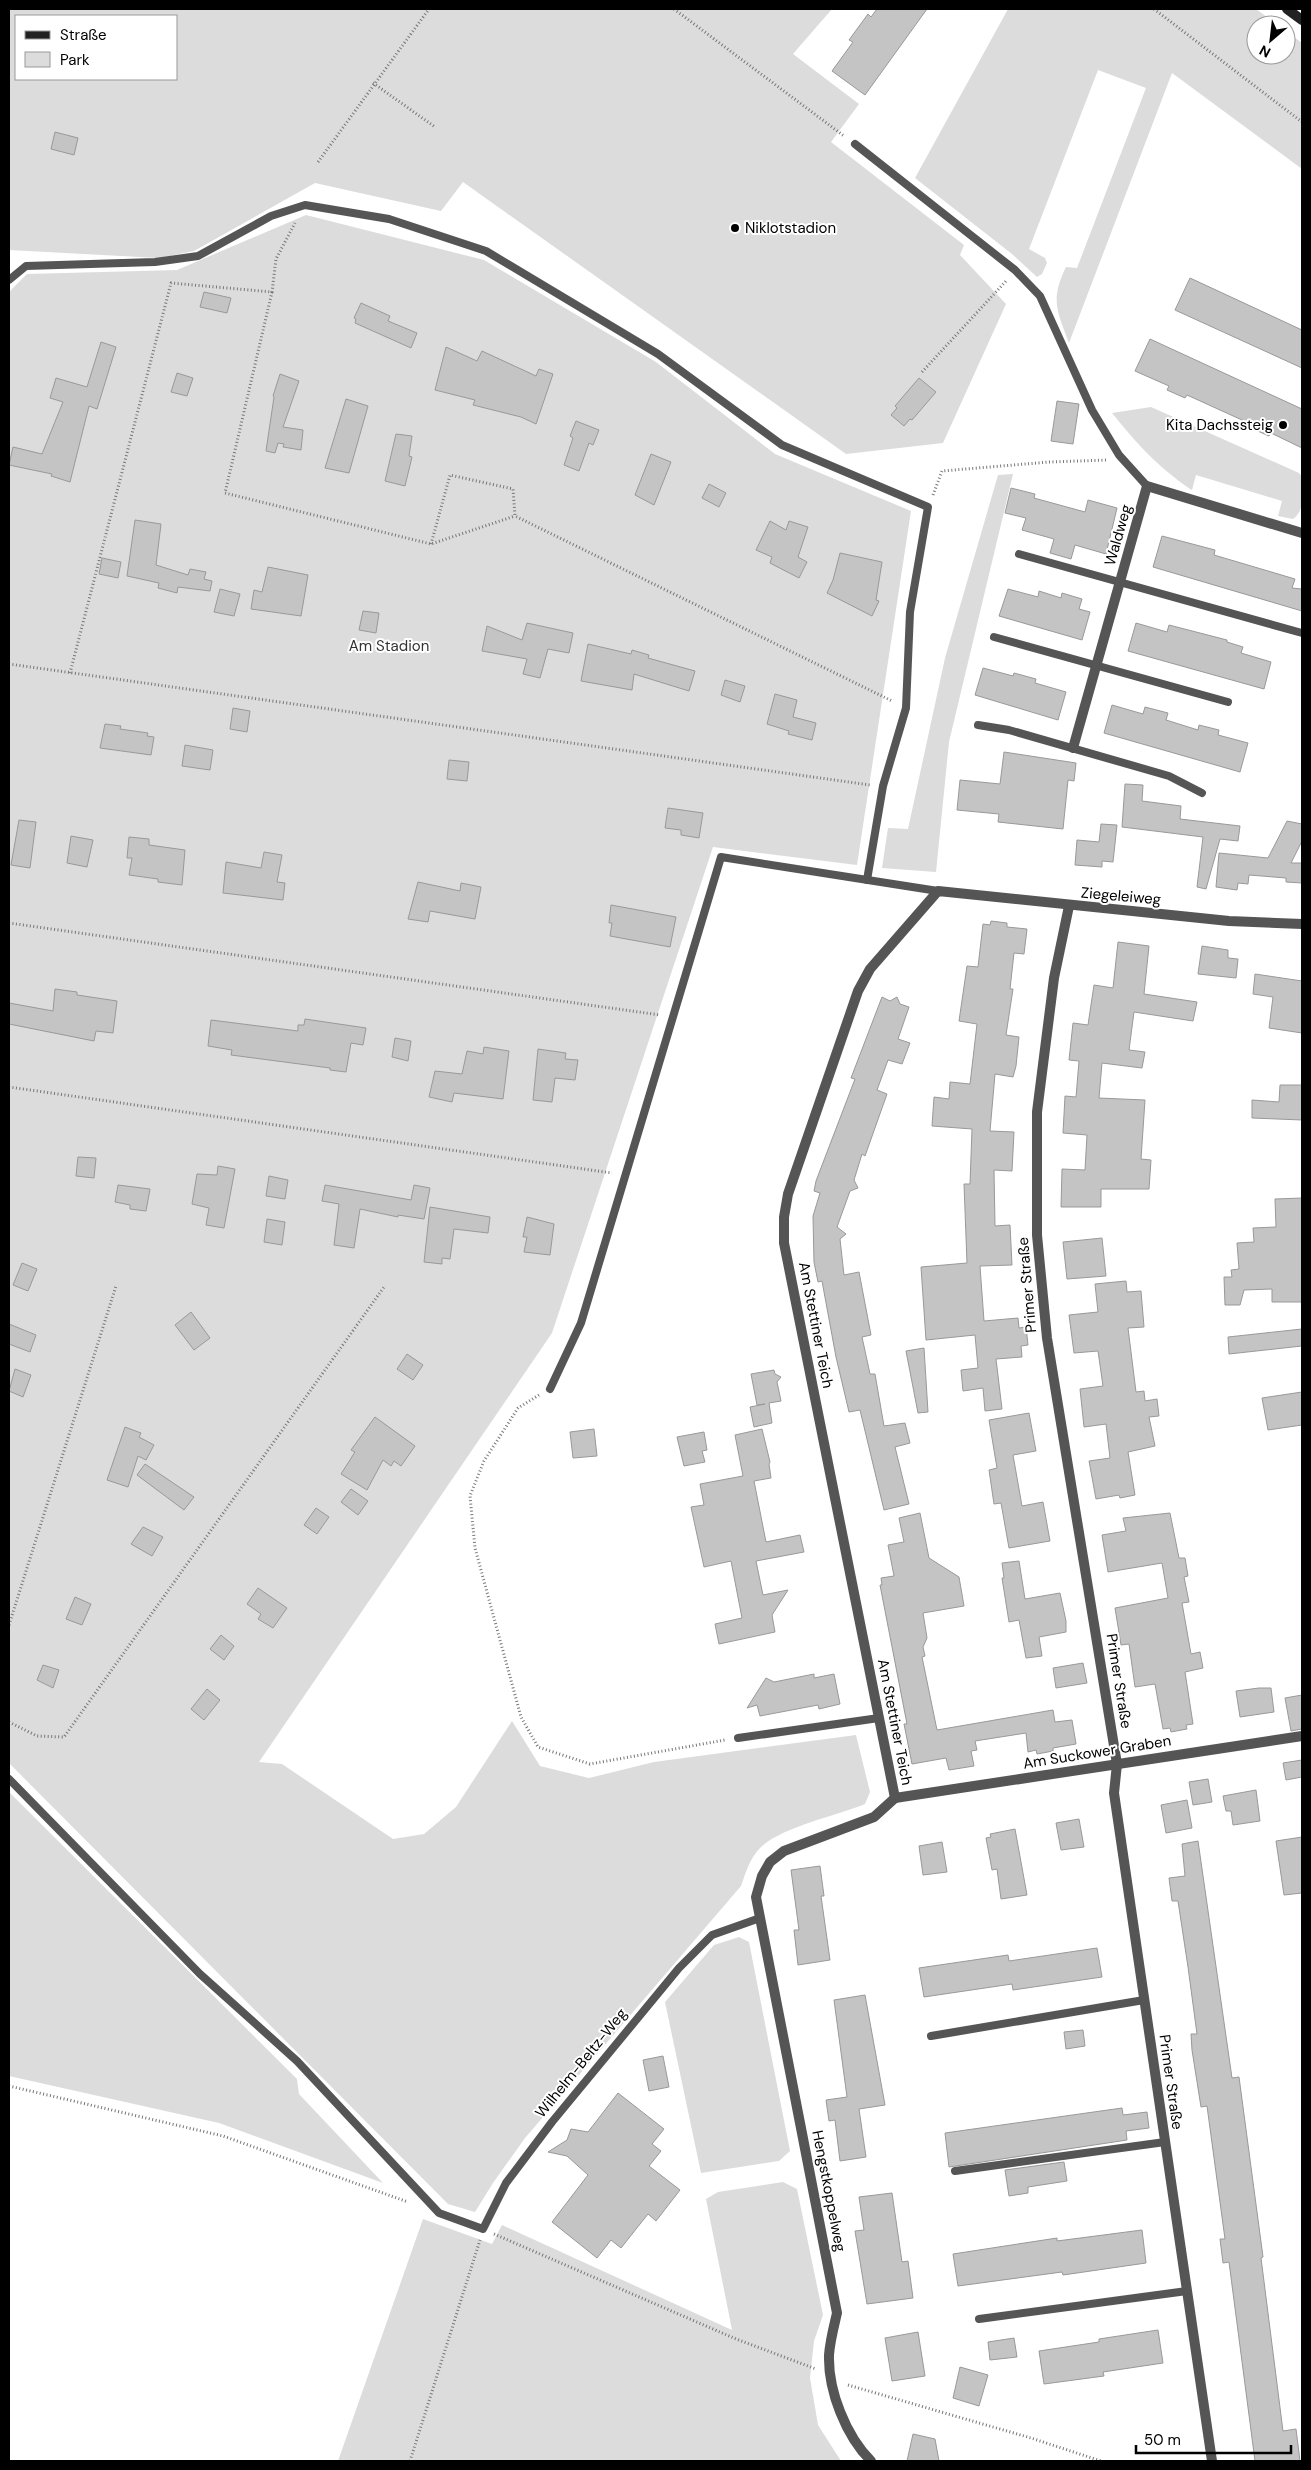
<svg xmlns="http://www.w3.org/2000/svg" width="1311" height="2470" font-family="'DM Sans',sans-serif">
<rect width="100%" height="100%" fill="#fff"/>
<g fill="#dcdcdc" fill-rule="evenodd">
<path d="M9,9H832L793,54L859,104L831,142L964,245L960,255L1006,304L943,443L846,454L463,182L441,211L315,183L194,251L159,258L9,250ZM16,16H176V79H16Z"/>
<path d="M1008,9H1256L1278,25H1256V55H1286V31L1302,43V169L1172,73L1069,343C1057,311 1050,300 1066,267L1077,268L1146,88L1098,70L1029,249L1045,258L1047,263L1042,274L1037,277L1012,254L915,178Z"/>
<path d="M306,215L484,260L656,362L775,454L911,511L857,865L713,847L552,1333L259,1762L282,1764L393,1839L424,1834L456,1807L512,1721L540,1766L589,1778L654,1762L856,1735L870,1792L865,1804C836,1816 781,1827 760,1848C750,1858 746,1872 741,1886L525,2138L493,2183L475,2212L448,2204L9,1763V292L27,274L177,270Z"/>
<path d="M1151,407L1299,473L1302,477C1302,491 1306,510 1293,519L1278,516L1282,501L1196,475L1192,490L1190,489C1156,465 1138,445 1112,413Z"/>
<path d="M1013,474L949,742L936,872L882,868L888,828L908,829L945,658L998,475Z"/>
<path d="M9,1792L297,2079L299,2094L383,2183L219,2123L9,2076Z"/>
<path d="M739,1937L749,1942L790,2151L779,2161L701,2173L665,2002L714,1945Z"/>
<path d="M783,2182L797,2189L823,2315L814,2341L810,2378L818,2425L841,2461H338L423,2219L492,2244L502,2225L732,2330L706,2199L718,2192Z"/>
</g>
<g fill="#c4c4c4" stroke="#999">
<path d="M877,9H927L865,95L832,71L853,42L849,40L868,14L871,17Z"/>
<path d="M55,132L78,138L74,155L51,149Z"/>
<path d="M1190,278L1302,330V368L1175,310Z"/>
<path d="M204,292L231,298L227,313L200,307Z"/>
<path d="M361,303L390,316L388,321L417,333L411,348L355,323L356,319L354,318Z"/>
<path d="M1150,339L1302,409V448L1271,433L1269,436L1251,428L1253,425L1187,395L1185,398L1167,390L1169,386L1135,371Z"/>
<path d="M101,342L116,347L97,409L89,406L70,482L51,476L52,474L9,465L13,447L42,454L63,402L50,398L56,378L87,387Z"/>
<path d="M446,347L477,361L482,351L536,376L539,369L553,374L536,424L521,417L473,405L475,400L435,390Z"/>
<path d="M177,373L193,378L187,396L171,392Z"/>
<path d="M280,374L299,381L283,427L303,430L301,450L283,447L284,444L278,443L275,453L266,451L274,397L273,396Z"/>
<path d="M919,378L936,392L912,420L910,419L904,426L891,415L897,408L895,406Z"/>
<path d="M346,399L368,406L349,473L325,468Z"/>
<path d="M1057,401L1079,404L1073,444L1051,441Z"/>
<path d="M576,421L599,430L593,445L589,443L579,471L564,465L573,438L570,436Z"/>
<path d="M396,434L412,436L409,456L412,457L405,486L385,481Z"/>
<path d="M651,454L671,462L654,505L635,495Z"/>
<path d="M709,484L726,493L719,507L702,498Z"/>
<path d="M1011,488L1035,494L1034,498L1085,512L1088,500L1117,508L1106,554L1075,545L1071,559L1050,553L1054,539L1022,530L1026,518L1005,513Z"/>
<path d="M135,520L161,524L156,565L188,575L190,569L206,572L204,579L212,581L210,591L178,587L177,593L158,588L159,583L127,576Z"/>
<path d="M770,521L786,530L789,521L808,527L798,557L807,562L799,578L770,563L772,557L756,550Z"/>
<path d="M1162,536L1215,550L1214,555L1295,579L1292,588L1302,589V611L1153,567Z"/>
<path d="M840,553L882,562L876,600L879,601L872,616L827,593L833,580Z"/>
<path d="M102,558L121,562L118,578L99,574Z"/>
<path d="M268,567L308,575L301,616L251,609L254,590L262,592Z"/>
<path d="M220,589L240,594L234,616L214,612Z"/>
<path d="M1008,589L1038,597L1039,591L1061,598L1062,593L1082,599L1079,609L1090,612L1082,640L999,616Z"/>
<path d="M363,611L379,613L376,633L359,630Z"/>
<path d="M527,623L573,633L569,653L548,649L540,678L523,674L527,659L482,651L487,626L522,640Z"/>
<path d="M1136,623L1167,632L1169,625L1227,640V642L1243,647L1241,653L1271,662L1264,689L1128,651Z"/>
<path d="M588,644L631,654L632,650L649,655L648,658L695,671L689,691L634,674L632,690L581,681Z"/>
<path d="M983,668L1013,676L1014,673L1036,679L1035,683L1066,692L1058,720L975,695Z"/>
<path d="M725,680L745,686L740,702L721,695Z"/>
<path d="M775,694L797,700L793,717L816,723L812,740L788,734L789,731L767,724Z"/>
<path d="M1112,705L1143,714L1145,707L1168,713L1166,720L1198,730L1199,725L1219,730L1218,735L1248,743L1240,772L1104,733Z"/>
<path d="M233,708L250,711L247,732L230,729Z"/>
<path d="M105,724L121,726L120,729L148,733L147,736L154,737L151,755L100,748Z"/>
<path d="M185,745L213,750L210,770L182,766Z"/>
<path d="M1004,752L1076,763L1074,781L1068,780L1063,829L998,822L999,814L957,810L960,780L1000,784Z"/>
<path d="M449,760L469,762L467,781L447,779Z"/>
<path d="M1125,784L1143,785L1142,801L1181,806L1180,819L1240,826L1238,841L1220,839L1206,889L1197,887L1203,837L1122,827Z"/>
<path d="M668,808L703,813L699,838L681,835V830L665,828Z"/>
<path d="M19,820L36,822L30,868L11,865Z"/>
<path d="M1287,821L1302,824V841L1291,863H1302V883L1286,882V878L1249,875L1248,884L1238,883L1237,890L1216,887L1219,853L1268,858Z"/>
<path d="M1101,824L1117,825L1113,862L1102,861V867L1075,865L1077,840L1099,842Z"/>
<path d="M71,836L93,840L87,867L67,863Z"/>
<path d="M129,837L149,839V845L185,850L182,885L158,882V879L129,875L132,858H127Z"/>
<path d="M264,852L282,855L277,882L285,883L283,900L223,893L226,862L261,868Z"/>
<path d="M418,882L460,891L461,883L481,887L475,919L430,911L428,922L408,919Z"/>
<path d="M611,905L676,917L670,947L610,936L612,923H609Z"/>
<path d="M991,921L1007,923V927L1027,929L1024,954L1014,953L1010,989H1013L1006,1035L1019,1037L1016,1066L1013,1077L995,1074L990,1131L1014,1132L1012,1171L994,1170L995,1226L1010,1225L1012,1265L980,1266L984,1321L1018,1318L1019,1328L1026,1327L1028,1345L1021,1346L1022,1357L996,1359L1002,1409L985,1411L983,1388L963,1391L961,1370L978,1368L975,1335L926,1340L921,1267L967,1263L964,1184H970L972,1129L932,1126L934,1097L949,1099L950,1082L970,1084L977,1024L959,1021L967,966L978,967L983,924L990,925Z"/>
<path d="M1118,942L1149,946L1144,994L1197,1002L1193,1021L1134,1012L1129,1050L1145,1052L1142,1068L1102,1063L1099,1098L1145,1100L1141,1159L1151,1160L1149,1189H1101V1207H1061L1062,1169L1085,1170L1087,1135L1063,1133L1065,1096L1076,1097L1079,1061L1069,1060L1073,1023L1088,1025L1094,985L1113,988Z"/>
<path d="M1202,946L1228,950V958L1238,959L1236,978L1198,974Z"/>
<path d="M1255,974L1302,981V1033L1269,1028L1273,997L1253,994Z"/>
<path d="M55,989L77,992V995L117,1001L113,1033L96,1031L94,1041L9,1024V1003L53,1011Z"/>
<path d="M882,997L890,1001L897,997L900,1004L909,1007L898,1039L910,1043L902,1064L888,1060L877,1090L887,1094L865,1156L862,1154L854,1180L858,1188L850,1191L837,1227L846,1234L840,1239L844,1275L859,1272L871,1335L862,1337L870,1374H875L884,1426L905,1423L910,1443L895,1447L909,1504L884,1510L860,1410L849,1412L836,1357L822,1281L818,1282L814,1262L813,1216L820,1193L814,1191L816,1181L855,1079L851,1078Z"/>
<path d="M305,1019L366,1028L363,1045L351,1043L346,1072L330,1070V1068L231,1055L232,1050L208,1046L211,1020L298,1031V1025H304Z"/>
<path d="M395,1038L411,1041L408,1061L392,1057Z"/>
<path d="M484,1047L509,1051L503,1099L454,1093L452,1102L429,1097L435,1071L462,1074L467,1051L483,1054Z"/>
<path d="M538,1049L566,1053L565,1059L578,1060L575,1080L555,1078L552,1102L533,1100Z"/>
<path d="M1280,1085H1302V1120L1252,1118V1100L1279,1102Z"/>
<path d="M78,1157L96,1158L94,1178L76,1176Z"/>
<path d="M218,1166L235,1169L224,1228L206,1225L209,1208L192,1204L197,1174L217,1175Z"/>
<path d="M269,1176L288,1180L285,1199L266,1196Z"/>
<path d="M118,1185L150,1189L146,1211L130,1209V1205L115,1202Z"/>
<path d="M325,1185L411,1200L414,1185L430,1188L424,1219L398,1215V1217L360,1209L354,1248L334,1245L339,1204L322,1201Z"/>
<path d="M1302,1198V1302H1272V1289L1244,1290L1240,1305H1225L1224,1277H1232L1231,1270L1239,1269L1237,1243L1254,1242L1253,1228L1276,1227L1275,1199Z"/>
<path d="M430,1207L490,1217L488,1233L454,1229L450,1259L442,1258V1264L424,1262Z"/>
<path d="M527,1217L554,1224L550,1255L524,1252L527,1237H523Z"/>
<path d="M267,1219L285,1222L282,1245L264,1242Z"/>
<path d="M1102,1238L1106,1276L1067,1279L1063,1242Z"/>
<path d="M22,1263L37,1269L28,1291L13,1285Z"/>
<path d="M1126,1281L1127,1292L1141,1291L1144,1327L1128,1328L1136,1392L1144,1391L1145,1401L1157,1399L1159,1416L1149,1417L1155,1446L1128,1452L1135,1495L1120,1498L1119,1495L1096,1499L1089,1461L1110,1458L1106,1424L1084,1427L1080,1389L1103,1386L1098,1351L1074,1353L1069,1315L1098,1312L1095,1284Z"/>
<path d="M191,1312L210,1338L194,1350L175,1325Z"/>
<path d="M9,1324L36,1335L30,1352L9,1344Z"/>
<path d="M1302,1329V1346L1229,1354L1228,1337Z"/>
<path d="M924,1348L928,1412L918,1413L906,1351Z"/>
<path d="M407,1354L423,1365L413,1380L397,1369Z"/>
<path d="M15,1369L31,1375L23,1397L9,1391Z"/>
<path d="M774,1370L775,1374L781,1377L777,1382L781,1401L769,1403L772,1423L754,1427L750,1407L765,1404L757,1405L751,1374Z"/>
<path d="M1302,1392V1425L1268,1430L1262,1398Z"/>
<path d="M1029,1413L1036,1451L1013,1455L1022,1506L1043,1502L1050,1541L1009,1548L1001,1503L994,1504L989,1470L997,1468L989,1420Z"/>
<path d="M375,1417L415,1446L401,1466L394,1461L391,1466L383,1460L367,1490L341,1474L355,1452L351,1450Z"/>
<path d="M125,1427L141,1433L139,1437L154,1445L146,1460L138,1456L128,1487L107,1480Z"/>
<path d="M594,1429L597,1456L573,1458L570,1432Z"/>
<path d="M762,1429L770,1462L769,1464L771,1478L754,1481L766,1542L800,1535L804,1552L756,1561L763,1595L788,1590L772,1615L775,1632L719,1644L715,1624L742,1618L731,1561L704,1567L691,1507L704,1505L700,1484L743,1476L735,1435Z"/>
<path d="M704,1432L707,1450L702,1451L705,1462L684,1466L677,1437Z"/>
<path d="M145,1464L194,1497L184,1510L137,1475Z"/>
<path d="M351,1489L368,1501L358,1515L341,1502Z"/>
<path d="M316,1508L329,1517L317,1534L304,1525Z"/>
<path d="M920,1513L929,1558L959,1577L964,1606L923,1613L927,1638L923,1647L925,1656L922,1657L937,1730L1053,1710L1055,1722L1072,1720L1076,1744L1053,1748V1751L1037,1754L1036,1750L1028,1752L1026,1733L975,1741L977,1750L971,1751L974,1766L949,1770L946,1758L912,1764L904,1724H907L880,1585H882L881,1578L894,1576L888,1545L904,1542L899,1518Z"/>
<path d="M1170,1513L1179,1558H1185L1188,1576L1184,1577L1189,1602L1182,1603L1191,1654L1200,1652L1203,1668L1185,1672L1193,1724L1186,1725L1187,1729L1171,1732L1170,1728L1163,1729L1155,1684L1135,1687L1129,1644L1121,1645L1115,1608L1168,1598L1162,1563L1108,1572L1102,1535L1126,1531L1123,1518Z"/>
<path d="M143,1527L163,1537L152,1556L131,1544Z"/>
<path d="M1019,1561L1025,1599L1060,1593L1066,1621V1632L1039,1637L1042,1656L1026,1658L1019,1620L1009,1622L1002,1578H1004L1002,1563Z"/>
<path d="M258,1588L287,1608L273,1628L258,1619L261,1614L247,1604Z"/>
<path d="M75,1597L91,1604L82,1625L66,1619Z"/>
<path d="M221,1635L234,1646L224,1660L210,1649Z"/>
<path d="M1083,1663L1087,1683L1056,1688L1053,1668Z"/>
<path d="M43,1665L59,1670L53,1688L37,1680Z"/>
<path d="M814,1674V1678L834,1674L840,1704L819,1709L818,1705L760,1716L757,1705L747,1708L766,1678L774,1682Z"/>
<path d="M1259,1688H1271L1274,1712L1240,1717L1236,1691Z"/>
<path d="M207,1689L220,1700L204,1720L191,1709Z"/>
<path d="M1302,1695V1729L1291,1731L1285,1698Z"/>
<path d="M1302,1760V1777L1286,1780L1283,1763Z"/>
<path d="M1208,1779L1212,1802L1193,1805L1189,1782Z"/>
<path d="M1256,1790L1260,1821L1233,1825L1231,1811H1226L1223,1796Z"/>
<path d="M1187,1800L1192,1828L1166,1833L1161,1805Z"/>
<path d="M1079,1819L1084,1847L1061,1850L1056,1823Z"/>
<path d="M1015,1829L1027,1895L1001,1899L997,1869L992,1870L986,1838L991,1837L990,1834Z"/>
<path d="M1302,1837V1893L1284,1895L1276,1841Z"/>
<path d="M1198,1841L1232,2078L1239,2077L1263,2257L1261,2258L1283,2431L1296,2429L1300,2461H1255L1229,2262L1223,2263L1220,2239H1225L1207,2106L1201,2107L1192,2050L1191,2034H1197L1188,1967L1178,1901H1172L1169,1878L1185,1876L1182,1844Z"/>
<path d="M942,1842L947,1872L923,1875L919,1846Z"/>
<path d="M820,1866L824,1896H821L830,1960L798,1965L794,1930H799L791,1870Z"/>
<path d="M1097,1948L1102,1977L1013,1990L1012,1984L924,1997L919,1968L1008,1955L1009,1961Z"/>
<path d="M865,1995L885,2105L859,2109L866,2157L840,2161L835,2120L829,2121L826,2100L847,2097L834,2000Z"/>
<path d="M1083,2030L1085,2046L1066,2049L1064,2032Z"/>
<path d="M663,2056L669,2087L649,2091L643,2060Z"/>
<path d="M618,2093L664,2129L652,2144L661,2151L649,2166L680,2190L656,2221L648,2214L621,2248L611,2240L597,2258L552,2222L588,2175L567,2156L548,2152L567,2140L571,2129L588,2132Z"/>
<path d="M1122,2108L1123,2115L1147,2112L1149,2128L1126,2131L1127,2140L949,2167L945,2133Z"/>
<path d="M1064,2162L1067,2181L1028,2187V2193L1009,2196L1005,2170Z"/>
<path d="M892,2193L902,2262L908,2261L913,2298L867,2304L855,2231L864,2230L859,2197Z"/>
<path d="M1142,2230L1146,2263L1063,2275L1062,2272L958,2286L953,2254L1057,2238V2241Z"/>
<path d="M1158,2330L1163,2363L1103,2372L1104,2376L1044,2384L1039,2351L1099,2342V2339Z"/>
<path d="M918,2332L925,2376L892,2381L885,2338Z"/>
<path d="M1014,2338L1017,2357L990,2360L988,2342Z"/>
<path d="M960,2367L988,2375L979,2406L953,2398Z"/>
<path d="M913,2434L935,2439L939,2461H907Z"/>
</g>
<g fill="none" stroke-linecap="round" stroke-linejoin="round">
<g stroke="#777" stroke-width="3" stroke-dasharray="1 2.5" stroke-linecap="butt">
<path d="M674,9L844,136"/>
<path d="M1154,9L1302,122"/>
<path d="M373,83L435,127"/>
<path d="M318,162L429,9"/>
<path d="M272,292L225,493L431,544L515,516"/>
<path d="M922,372L1007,280"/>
<path d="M933,495L942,471L1049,462L1107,460"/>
<path d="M431,544L450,475L513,489L515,516L892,701"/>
<path d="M9,664L870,785"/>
<path d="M70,673L171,283L272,292L276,259L295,223"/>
<path d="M9,923L660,1015"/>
<path d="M9,1087L612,1173"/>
<path d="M539,1395L518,1408L484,1461L470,1496L475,1548L521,1717L538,1747L590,1764L725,1740"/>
<path d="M9,1625L116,1286"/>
<path d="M9,1722L37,1736L64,1737L384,1287"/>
<path d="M9,2086L223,2136L408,2202"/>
<path d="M494,2234L736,2339L816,2369"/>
<path d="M848,2385L1031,2438L1101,2461"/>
<path d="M410,2461L480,2240"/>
</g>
<g stroke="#555" stroke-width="8">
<path d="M855,144L1015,270L1040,296L1092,410L1119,455L1147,486"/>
<path d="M9,280L26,266L155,262L198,256L271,216L305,205L389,219L486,251L658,354L782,445L928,507L910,612L906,708L883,786L867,880"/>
<path d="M1019,554L1302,633"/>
<path d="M994,637L1228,702"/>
<path d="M978,725L1009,730L1169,776L1202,793"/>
<path d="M550,1389L581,1323L721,857L938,891"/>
<path d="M738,1738L879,1718"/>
<path d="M9,1779L200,1974L297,2061L439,2213L483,2229L506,2183L552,2122L679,1968L712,1935L760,1918"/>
<path d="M931,2036L1144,2000"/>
<path d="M955,2171L1165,2142"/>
<path d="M979,2319L1187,2291"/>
</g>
<g stroke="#555" stroke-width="10">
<path d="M1073,748L1147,486L1302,533"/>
<path d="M1069,906L1054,978L1037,1112V1235L1047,1338L1117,1764L1114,1793L1212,2461"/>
<path d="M895,1798L784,1243V1217L788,1194L858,991L870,969L938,891L1229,921L1302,924"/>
<path d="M895,1798L1302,1736"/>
<path d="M871,2461C846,2436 828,2391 829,2355C830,2341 834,2326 837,2313L756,1897L762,1876L770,1862L784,1851L874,1817L895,1798"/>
</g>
<path stroke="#222" stroke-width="10" d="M1287,9L1302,20"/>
</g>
<g fill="#000" stroke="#fff" stroke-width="2">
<circle cx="735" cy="228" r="5"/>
<circle cx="1283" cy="425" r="5"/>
</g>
<g text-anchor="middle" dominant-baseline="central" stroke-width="4" stroke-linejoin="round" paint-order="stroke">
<g font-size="15" fill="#000" stroke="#fff" text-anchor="start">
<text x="745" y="228">Niklotstadion</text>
<text x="1273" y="425" text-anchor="end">Kita Dachssteig</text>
</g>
<g font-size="15" fill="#000" stroke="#fff">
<text transform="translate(1118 535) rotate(-74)">Waldweg</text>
<text transform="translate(1121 896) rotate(5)">Ziegeleiweg</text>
<text transform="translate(1027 1285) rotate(-95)">Primer Straße</text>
<text transform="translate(816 1325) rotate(79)">Am Stettiner Teich</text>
<text transform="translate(1119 1681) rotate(81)">Primer Straße</text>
<text transform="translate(895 1722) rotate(79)">Am Stettiner Teich</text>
<text transform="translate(1097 1752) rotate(-9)">Am Suckower Graben</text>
<text transform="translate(581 2063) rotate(-51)">Wilhelm-Beltz-Weg</text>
<text transform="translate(1171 2082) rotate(82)">Primer Straße</text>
<text transform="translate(829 2191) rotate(79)">Hengstkoppelweg</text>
</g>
<g font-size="15" fill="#333" stroke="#fff">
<text x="389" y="646">Am Stadion</text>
</g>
</g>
<rect width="1311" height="2470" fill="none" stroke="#000000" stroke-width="20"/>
<rect x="15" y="15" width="162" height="65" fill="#ffffff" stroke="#999999"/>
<rect x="25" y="31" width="25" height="8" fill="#222222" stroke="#999999"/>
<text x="60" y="40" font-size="15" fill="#000000">Straße</text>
<rect x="25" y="52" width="25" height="15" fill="#dcdcdc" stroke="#999999"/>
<text x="60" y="65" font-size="15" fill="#000000">Park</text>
<g transform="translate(1271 40) rotate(208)"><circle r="24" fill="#ffffff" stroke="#999999"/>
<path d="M0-4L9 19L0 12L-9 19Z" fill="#000000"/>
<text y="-8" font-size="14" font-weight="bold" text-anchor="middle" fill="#000000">N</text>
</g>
<path d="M1136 2445v8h155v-8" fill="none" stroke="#000000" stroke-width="2.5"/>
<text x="1144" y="2445" font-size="15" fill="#000000" stroke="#ffffff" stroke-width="4" paint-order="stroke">50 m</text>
</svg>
